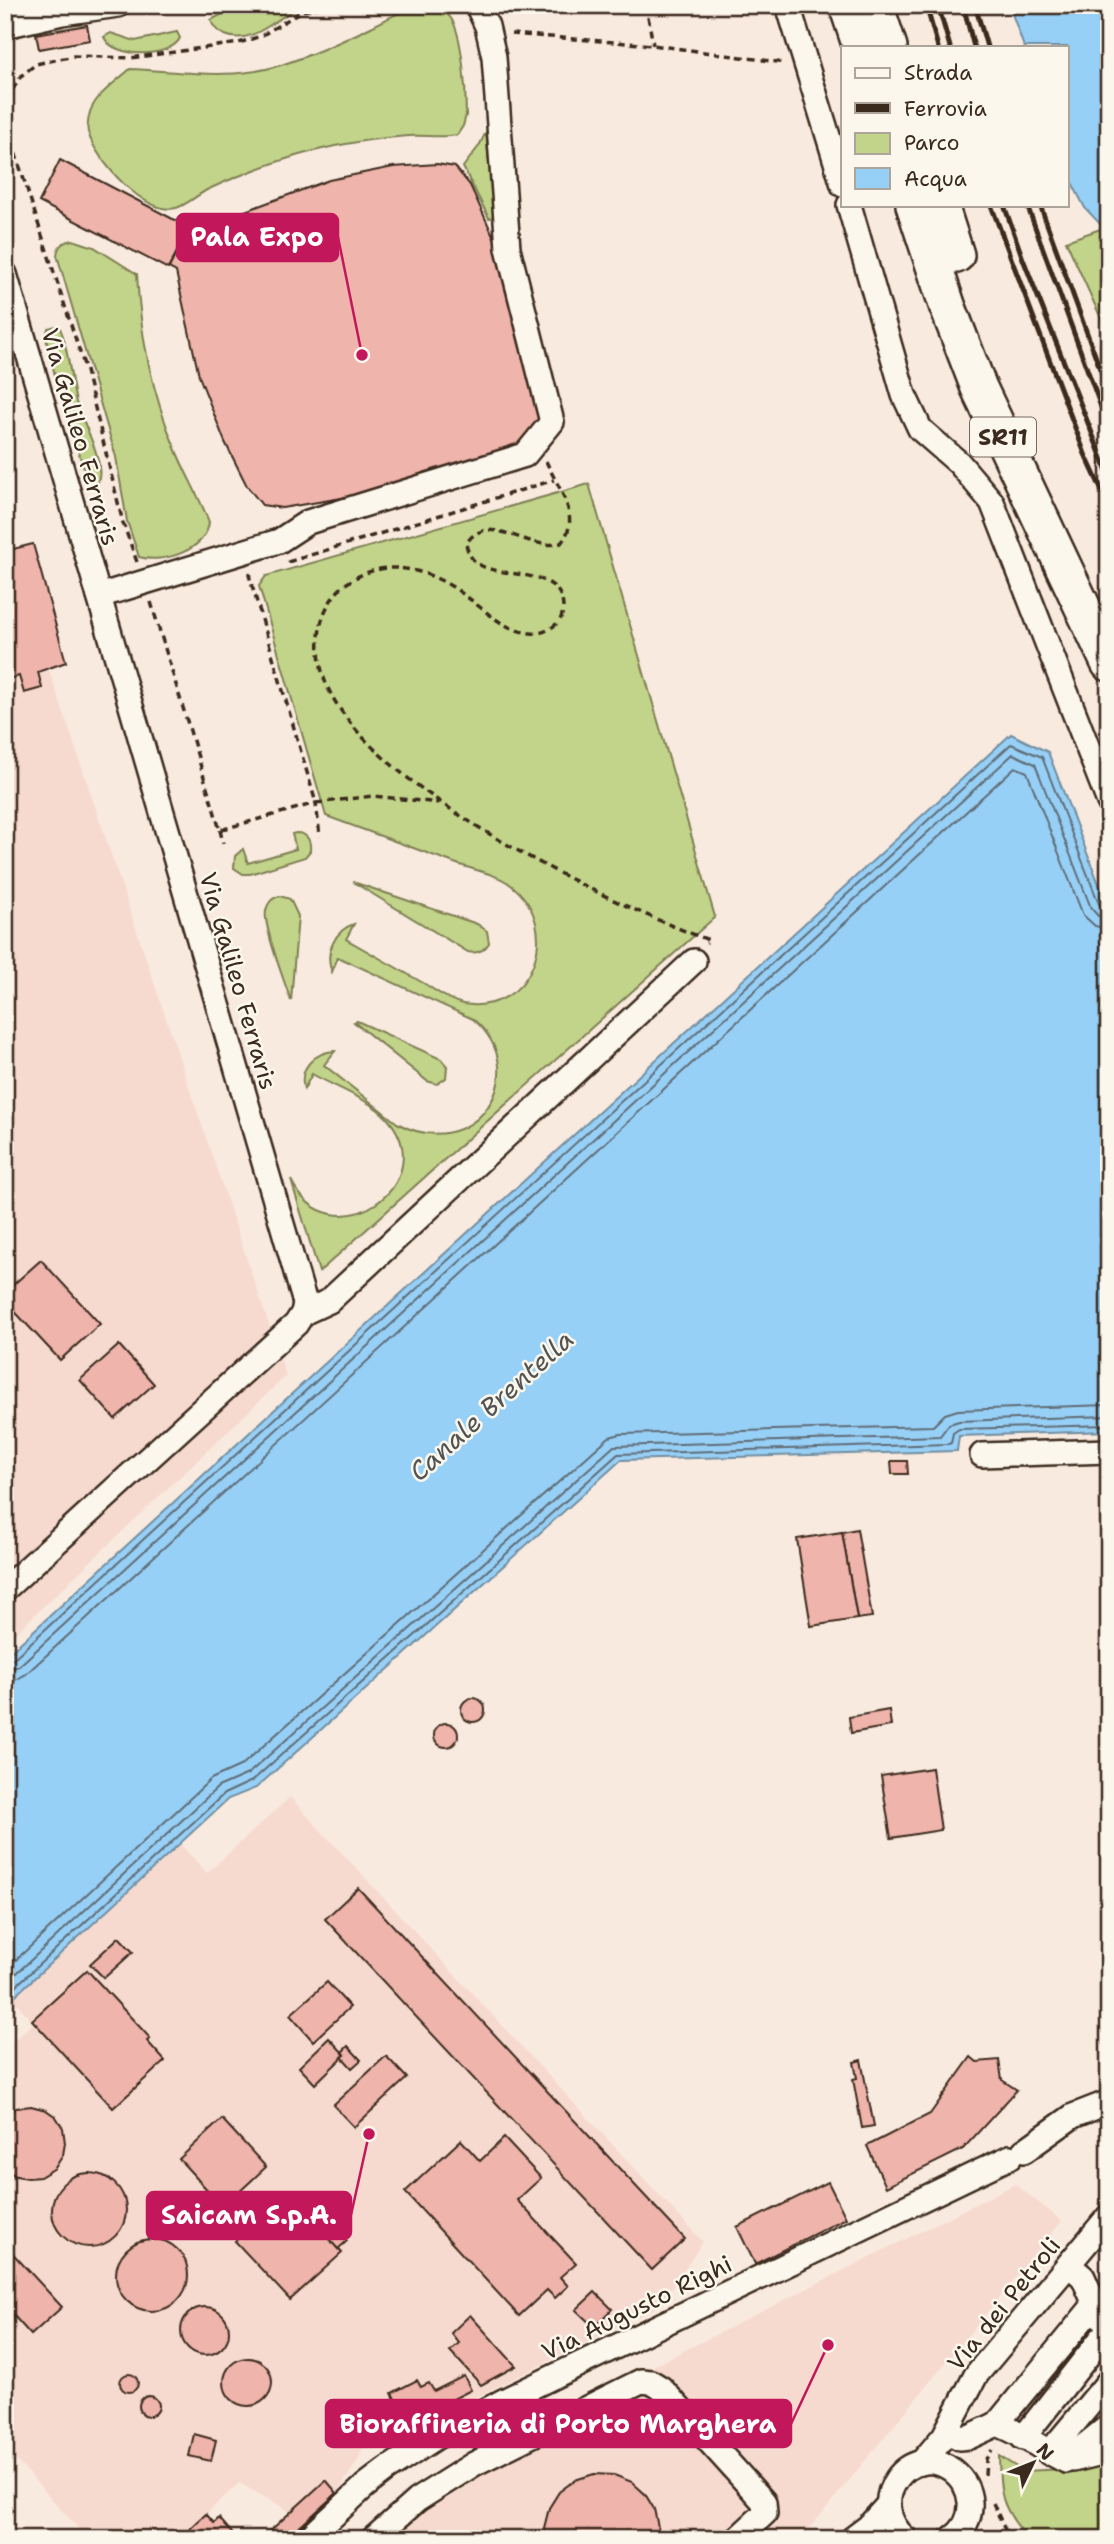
<svg xmlns="http://www.w3.org/2000/svg" width="1114" height="2544" font-family="'Shantell Sans',sans-serif">
<rect width="100%" height="100%" fill="#f9eadf"/>
<filter id="ink" filterUnits="userSpaceOnUse"><feTurbulence type="fractalNoise" baseFrequency=".0143" numOctaves="2"/><feDisplacementMap in="SourceGraphic" scale="14" xChannelSelector="R" yChannelSelector="G"/><feConvolveMatrix kernelMatrix="1 2 1 2 8 2 1 2 1" color-interpolation-filters="sRGB"/></filter>
<g filter="url(#ink)">
<g fill="#f6dacf">
<path d="M5,538L286,1376L5,1643Z"/>
<path d="M290,1797L703,2242L659,2306L409,2431L383,2401L357,2462L337,2493L304,2523L286,2509L239,2483L179,2539H88L5,2448V2048L33,2023L13,1998L180,1844L207,1873Z"/>
<path d="M1015,2184L1062,2221L801,2539H358L379,2520L449,2469Z"/>
</g>
<g fill="#c2d489" stroke="#7e7f54" stroke-width="2">
<path d="M239,5H305C279,13 255,47 225,35C218,32 213,28 211,20Z"/>
<path d="M427,6C437,7 443,8 450,17C463,33 466,93 466,115L463,126L457,135C441,138 425,135 409,136C377,138 345,143 314,151C278,160 242,174 209,189C198,194 187,205 176,208C145,216 95,159 88,132C87,128 88,121 89,116C92,97 117,81 130,69C180,71 232,81 281,65C312,55 343,41 371,27C390,18 405,7 427,6Z"/>
<path d="M177,32L180,38C171,58 113,59 104,37L111,33L135,41Z"/>
<path d="M486,132L494,217L489,218L463,167L479,146Z"/>
<path d="M1109,226V336L1066,241Z"/>
<path d="M73,240L94,247L137,274C140,333 152,393 175,448C185,473 199,496 209,522C207,550 163,564 139,557L127,521L116,457L57,255C58,245 63,242 73,240Z"/>
<path d="M56,326L60,328L63,336C69,358 71,380 76,402C82,423 109,465 96,486L88,479L81,460L56,380L46,338L48,328Z"/>
<path d="M589,484L715,917L319,1272L291,1180C332,1262 444,1182 387,1118C371,1100 333,1086 312,1074L304,1089C298,1068 315,1052 335,1051L324,1065L397,1123C473,1165 537,1074 473,1019L338,957L332,972C324,953 335,930 354,924L346,939C372,954 399,969 425,984C436,991 449,1001 463,1004C532,1016 565,927 511,885C497,874 474,870 457,864C413,848 370,832 326,816L259,586L266,576Z"/>
<path d="M296,833C307,833 311,840 310,851L305,857L250,874H243L234,868L235,856L243,849L248,863L296,849L292,834Z"/>
<path d="M353,882L477,924L487,931L489,943C484,951 477,954 468,952Z"/>
<path d="M280,896L290,899L298,916L291,1001C285,983 263,926 266,911C268,902 272,898 280,896Z"/>
<path d="M357,1021L441,1059L447,1066L446,1078L437,1084L427,1081L354,1022Z"/>
<path d="M999,2456L1023,2471L1089,2468L1109,2460V2539H1028C1001,2507 1000,2497 999,2456Z"/>
</g>
<g fill="#97d0f7" stroke="#728ea0" stroke-width="2">
<path d="M1009,5H1109V226L1103,227L1085,208L1067,173V47H1024Z"/>
<path d="M1011,734L1048,752L1109,910V1431L959,1436L957,1451L621,1460L256,1788L228,1799L5,2005V1657Z"/>
</g>
<g fill="none" stroke-linecap="round" stroke-linejoin="round">
<g stroke="#606c75" stroke-width="2">
<path d="M5,1661L13,1659L1011,744L1042,757L1099,904L1103,909H1109"/>
<path d="M5,1670L19,1666L1013,754L1035,764L1091,908L1098,916L1109,918"/>
<path d="M5,1681L15,1680L26,1674L1015,767L1027,772L1083,915L1095,926L1109,929"/>
<path d="M5,1970L211,1779L242,1765L609,1437L621,1434L933,1426L945,1414L958,1410L1109,1405"/>
<path d="M5,1984L218,1787L248,1774L614,1446L940,1436L949,1424L959,1421L1109,1416"/>
<path d="M5,1996L224,1794L252,1781L618,1454L948,1444L951,1443L953,1433L959,1429L1109,1425"/>
</g>
</g>
<g fill="#efb4ab" stroke="#3b2a1e" stroke-width="2">
<path d="M87,25L90,40L39,49L36,34Z"/>
<path d="M60,160L190,228L168,269L39,202Z"/>
<path d="M437,164L455,167L470,185L508,268L538,390L539,426L530,441L396,489L282,508L262,505L247,486L225,442L199,376L176,272L169,268L184,238L190,242L245,211L329,180L393,167Z"/>
<path d="M33,544L66,662L38,672L42,688L24,693L19,676L5,680V551Z"/>
<path d="M41,1260L100,1324L60,1360L5,1301V1292Z"/>
<path d="M119,1345L154,1384L115,1419L80,1380Z"/>
<path d="M891,1461H907L908,1474H892Z"/>
<path d="M857,1529L872,1617L857,1619L842,1532Z"/>
<path d="M842,1532L857,1619L811,1626L797,1539Z"/>
<circle cx="473" cy="1710" r="12"/>
<path d="M889,1710L891,1726L851,1733L849,1717Z"/>
<circle cx="446" cy="1735" r="12"/>
<path d="M932,1768L941,1830L891,1838L881,1776Z"/>
<path d="M358,1888L685,2239L652,2270L325,1919Z"/>
<path d="M119,1937L133,1952L104,1978L90,1964Z"/>
<path d="M87,1970L150,2038L147,2041L165,2061L113,2108L32,2020Z"/>
<path d="M327,1982L350,2007L313,2041L290,2015Z"/>
<path d="M329,2038L345,2055L315,2084L299,2067Z"/>
<path d="M348,2046L361,2060L352,2068L342,2057L345,2055L342,2052Z"/>
<path d="M386,2056L407,2078L354,2127L333,2105Z"/>
<path d="M971,2057L977,2062L999,2060L1002,2080L1017,2090L963,2149L886,2187L867,2146L930,2114Z"/>
<path d="M861,2060L874,2126L862,2128L853,2079L857,2078L854,2062Z"/>
<path d="M31,2106L46,2110L56,2117L63,2128L65,2143L63,2155L55,2168L40,2177L28,2178L16,2176L5,2169V2115L16,2108Z"/>
<path d="M222,2119L266,2167L223,2207L179,2159Z"/>
<path d="M504,2138L541,2178L517,2200L576,2263L560,2277L568,2286L555,2298L547,2290L519,2316L405,2192L461,2140L480,2161Z"/>
<circle cx="89" cy="2210" r="37"/>
<path d="M828,2182L846,2218L755,2264L737,2227Z"/>
<path d="M288,2193L342,2253L290,2300L235,2241Z"/>
<path d="M338,2231L347,2241L338,2249L329,2239Z"/>
<circle cx="152" cy="2275" r="36"/>
<path d="M5,2245L62,2307L31,2335L5,2306Z"/>
<path d="M595,2292L612,2309L594,2327L576,2310Z"/>
<circle cx="205" cy="2331" r="24"/>
<path d="M470,2315L516,2366L481,2385L450,2351L459,2343L451,2333Z"/>
<circle cx="248" cy="2382" r="24"/>
<circle cx="129" cy="2383" r="9"/>
<path d="M464,2376L471,2390L402,2425L391,2414L400,2409L392,2393L417,2380L421,2387L429,2383L434,2391Z"/>
<circle cx="149" cy="2406" r="10"/>
<path d="M194,2434L216,2440L211,2461L189,2456Z"/>
<path d="M594,2474L614,2475L632,2482L645,2494L654,2509L658,2527L657,2539H546L544,2528L549,2508L559,2492L575,2480Z"/>
<path d="M326,2480L337,2493L304,2523L286,2539H261Z"/>
<path d="M206,2514L214,2523L219,2518L237,2539H179Z"/>
</g>
<g fill="none" stroke-linecap="round" stroke-linejoin="round">
<defs>
<g id="minor">
<path d="M788,5L843,185"/>
<path d="M5,26L62,13L118,5"/>
<path d="M849,205L904,395L920,429L959,463L992,502L1109,802"/>
<path d="M5,274L305,1303L303,1313L296,1324L5,1589"/>
<path d="M99,596L279,541L308,522L525,455L552,422L508,248L494,57L487,26L477,5"/>
<path d="M303,1313L329,1301L694,961"/>
<path d="M982,1455L1109,1451"/>
<path d="M1024,2151L1073,2116L1109,2102"/>
<path d="M1069,2265L1083,2277L1100,2316"/>
<path d="M997,2424L1095,2304"/>
<path d="M959,2438L969,2437L997,2424C1021,2432 1042,2450 1066,2461L1109,2426"/>
<path d="M1023,2438L1108,2330"/>
<path d="M1049,2453L1109,2381"/>
<path d="M1073,2460L1102,2453L1109,2449"/>
<path d="M921,2463L944,2436L976,2375L1109,2216"/>
<path d="M308,2539L365,2486L386,2470L435,2438L503,2401L1010,2157"/>
<path d="M373,2539L417,2500L474,2464L641,2381L651,2382L661,2388L764,2502L765,2513L737,2539"/>
<path d="M852,2539L868,2527L887,2506"/>
<path d="M906,2539C862,2502 910,2439 952,2470C962,2478 969,2488 970,2502C971,2517 964,2531 951,2539"/>
</g>
<g id="highway">
<path d="M847,5L861,47"/>
<path d="M875,5L889,47"/>
<path d="M914,205L947,305L979,388L1109,663"/>
<path d="M940,205L956,255"/>
</g>
</defs>
<use href="#minor" stroke="#3b2a1e" stroke-width="28"/>
<use href="#highway" stroke="#3b2a1e" stroke-width="40"/>
<g stroke="#3b2a1e" stroke-width="3.5" stroke-dasharray="7 5" stroke-linecap="butt">
<path d="M646,5L653,45"/>
<path d="M511,34L653,45L785,63"/>
<path d="M546,461C557,487 583,517 561,543C529,553 487,509 466,544C468,553 471,560 480,565C504,579 561,567 563,607C563,614 561,621 555,625C548,631 540,634 531,633C505,631 486,611 467,597C445,580 418,567 389,568C372,569 354,576 341,588C321,608 316,634 320,661C334,774 610,905 709,940L706,943"/>
<path d="M137,562L123,523L86,371L14,149L9,117L11,92L21,76L36,64L74,56L131,58L239,43L261,36L302,11L329,5"/>
<path d="M288,562L554,480"/>
<path d="M251,574L249,575L316,803L373,796L439,803"/>
<path d="M151,602L220,830L316,803L320,837"/>
<path d="M220,830L223,843"/>
<path d="M985,2475L986,2459L992,2450"/>
<path d="M993,2503L1009,2539"/>
</g>
<use href="#minor" stroke="#fbf7ec" stroke-width="23"/>
<use href="#highway" stroke="#fbf7ec" stroke-width="35"/>
<g stroke="#3b2a1e" stroke-width="5">
<path d="M926,5L938,47"/>
<path d="M938,5L950,47"/>
<path d="M963,5L974,47"/>
<path d="M975,5L987,47"/>
<path d="M991,205L1085,454L1109,506"/>
<path d="M1004,205L1023,259L1109,476"/>
<path d="M1027,205L1109,429"/>
<path d="M1040,205L1109,393"/>
</g>
</g>
</g>
<g text-anchor="middle" dominant-baseline="central" stroke-width="5" stroke-linejoin="round" paint-order="stroke">
<rect fill="#fbf7ec" stroke="#75685c" stroke-width="2" x="970" y="417.5" width="66" height="39" rx="5"/>
<g font-size="23" font-weight="bold" fill="#3b2a1e">
<text x="1003" y="437">SR11</text>
</g>
<g font-size="24" fill="#3b2a1e" stroke="#fbf7ec">
<text transform="translate(80 437) rotate(74)">Via Galileo Ferraris</text>
<text transform="translate(238 981) rotate(74)">Via Galileo Ferraris</text>
<text transform="translate(1004 2304) rotate(-51)">Via dei Petroli</text>
<text transform="translate(637 2308) rotate(-26)">Via Augusto Righi</text>
</g>
<g font-size="26" font-style="italic" fill="#525454" stroke="#fbf7ec">
<text transform="translate(491 1405) rotate(-42)">Canale Brentella</text>
</g>
</g>
<path fill="none" stroke="#c2185b" stroke-width="2.5" d="M362 355L338 237M369 2134L351 2215M828 2345L791 2424"/>
<g fill="#c2185b" stroke="#fbf7ec" stroke-width="2.5">
<circle cx="362" cy="355" r="7"/>
<circle cx="369" cy="2134" r="7"/>
<circle cx="828" cy="2345" r="7"/>
</g>
<g fill="#c2185b" stroke="#c2185b" stroke-width="2.5">
<rect x="177" y="214" width="161" height="47" rx="7"/>
<rect x="147" y="2192" width="204" height="47" rx="7"/>
<rect x="326" y="2400" width="465" height="47" rx="7"/>
</g>
<g font-size="26" text-anchor="middle" font-weight="bold" fill="#fff">
<text x="257" y="246">Pala Expo</text>
<text x="249" y="2224">Saicam S.p.A.</text>
<text x="558" y="2433">Bioraffineria di Porto Marghera</text>
</g>
<rect width="1114" height="2544" fill="none" stroke="#fbf7ec" stroke-width="28"/>
<rect x="14" y="14" width="1086" height="2516" fill="none" stroke="#3b2a1e" stroke-width="2.5" filter="url(#ink)"/>
<rect x="841" y="46" width="228" height="161" fill="#fbf7ec" stroke="#aea59a" stroke-width="2"/>
<rect x="855" y="68" width="35" height="10" fill="#fbf7ec" stroke="#aea59a" stroke-width="2"/>
<text x="904" y="80" font-size="21" fill="#3b2a1e">Strada</text>
<rect x="855" y="103" width="35" height="10" fill="#3b2a1e" stroke="#aea59a" stroke-width="2"/>
<text x="904" y="116" font-size="21" fill="#3b2a1e">Ferrovia</text>
<rect x="855" y="133" width="35" height="21" fill="#c2d489" stroke="#aea59a" stroke-width="2"/>
<text x="904" y="150" font-size="21" fill="#3b2a1e">Parco</text>
<rect x="855" y="168" width="35" height="21" fill="#97d0f7" stroke="#aea59a" stroke-width="2"/>
<text x="904" y="186" font-size="21" fill="#3b2a1e">Acqua</text>
<g transform="translate(1033 2463) rotate(47)" stroke="#fbf7ec" stroke-width="5" paint-order="stroke">
<path d="M0-5L12 26L0 18L-12 26Z" fill="#3b2a1e"/>
<text y="-10" font-size="19" font-weight="bold" text-anchor="middle" fill="#3b2a1e">N</text>
</g>
</svg>
